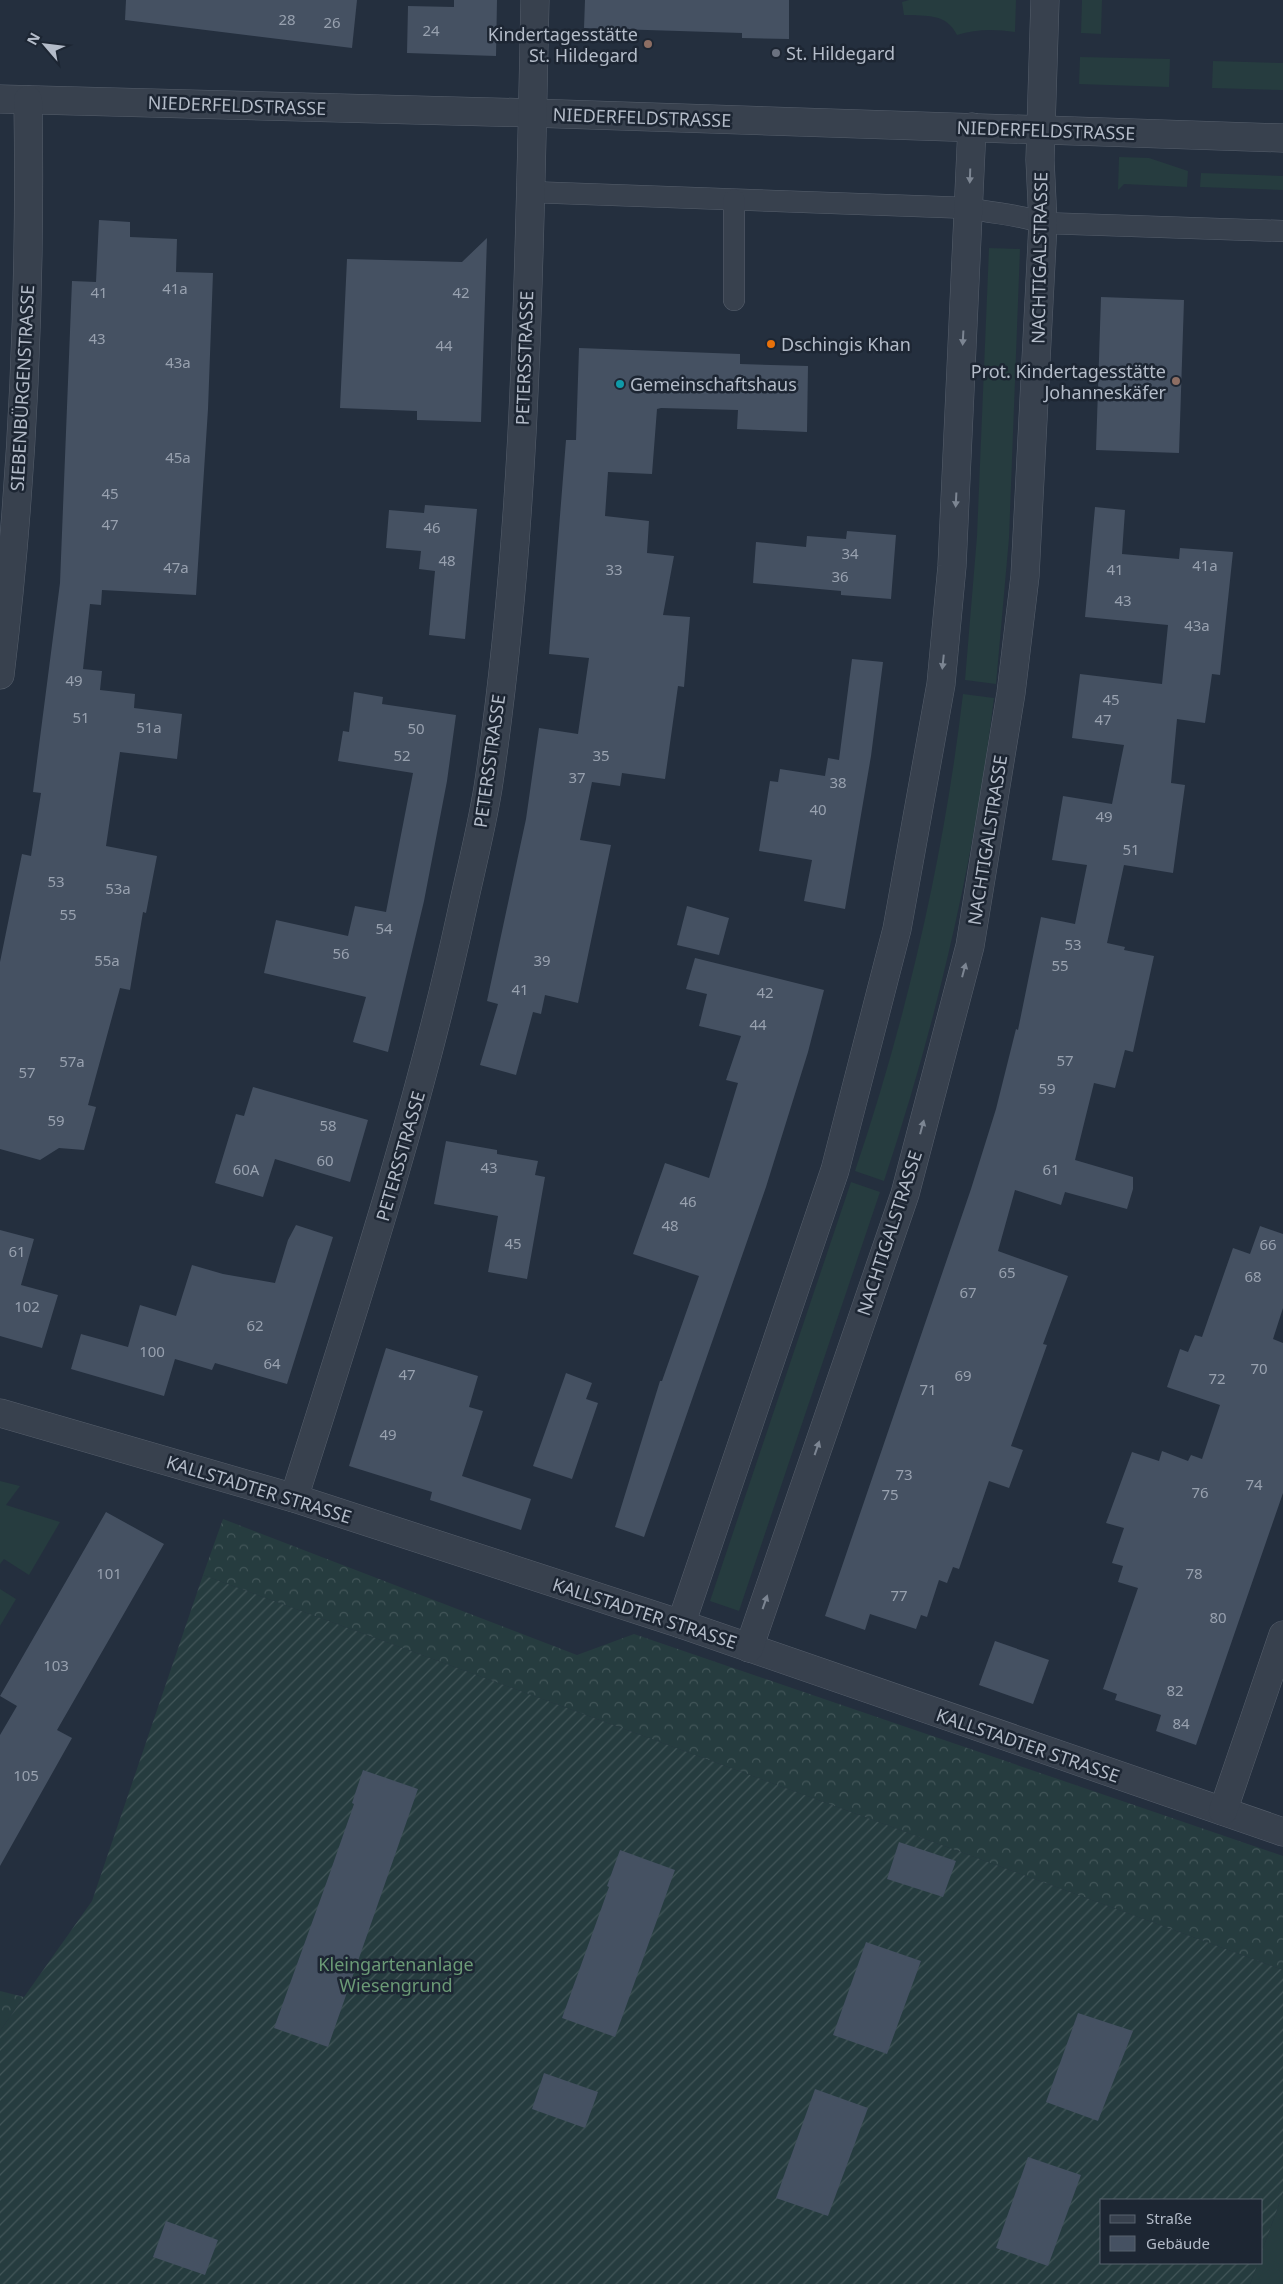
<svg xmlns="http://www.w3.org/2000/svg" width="1283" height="2284" font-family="'Noto Sans',sans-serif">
<defs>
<pattern id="forest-crowns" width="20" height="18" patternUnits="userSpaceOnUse" patternTransform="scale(1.25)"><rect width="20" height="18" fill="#263c3f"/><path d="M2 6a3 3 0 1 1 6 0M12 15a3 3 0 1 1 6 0" fill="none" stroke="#435659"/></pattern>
<pattern id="garden-furrows" width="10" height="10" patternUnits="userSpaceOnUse" patternTransform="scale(1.25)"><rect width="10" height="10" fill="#263c3f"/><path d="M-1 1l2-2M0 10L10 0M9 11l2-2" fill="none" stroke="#435659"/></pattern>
</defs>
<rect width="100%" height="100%" fill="#242f3e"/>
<g fill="#263c3f">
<path d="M909,0H1016L1015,32C995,29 976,29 957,35C946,13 927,16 904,15L902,2Z"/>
<path d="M1082,0H1102L1101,34L1081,33Z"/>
<path d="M1080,57L1170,59L1169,87L1079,84Z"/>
<path d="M1213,61L1283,63V90L1212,88Z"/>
<path d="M1119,157L1149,158L1188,171L1187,187L1124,184L1118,190Z"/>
<path d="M1201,173L1283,176V190L1200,187Z"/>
<path d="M989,248L1020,249L1009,538L996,684L965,680L977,536Z"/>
<path d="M963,694L994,698C974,863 936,1024 884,1181L855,1171C907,1017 944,856 963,694Z"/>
<path d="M851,1182L880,1192L739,1611L710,1601Z"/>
<path d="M0,1481L20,1486L6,1505L60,1522L29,1575L4,1559L0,1564Z"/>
<path d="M0,1589L16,1599L0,1626Z"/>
<path d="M1283,2193V2284H1250L1258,2263H1262V2251Z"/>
</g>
<g fill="url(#forest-crowns)">
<path d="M223,1519L577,1655L634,1634L1283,1856V1970L203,1575Z"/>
<path d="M0,1991L24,1997L0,2031Z"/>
</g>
<path fill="url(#garden-furrows)" d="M203,1575L1283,1970V2193L1262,2251V2200H1102V2263H1258L1250,2284H0V2031L92,1901Z"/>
<g fill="#455162">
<path d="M126,0H357L352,48L125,20Z"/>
<path d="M454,0H497L496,56L407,53L408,6L454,7Z"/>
<path d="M585,0H789V39L742,38V33L584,28Z"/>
<path d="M99,220L130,222V237L177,239L176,272L213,273L208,409L196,595L102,590L101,605L90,604L83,669L102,671L100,690L135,694L134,708L182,714L177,759L120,752L106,846L157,856L146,913L143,912L130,990L120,988L88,1105L96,1107L84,1150L59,1148L40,1160L0,1149V962L22,854L31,856L41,793L33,792L60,583L72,281L96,282Z"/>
<path d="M487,238L481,422L417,420V411L340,408L347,259L462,262Z"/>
<path d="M1101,297L1184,300L1179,453L1096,450Z"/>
<path d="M579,348L740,354V364L808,366L807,432L737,429L738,410L661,408L657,409L652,474L608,472L605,516L649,521L647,553L674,556L663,615L690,617L684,687L678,686L665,779L622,773L620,786L592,782L580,840L611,845L578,1003L545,995L541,1014L533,1012L516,1075L480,1065L498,1004L487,1001L526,819L539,728L578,734L589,658L549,654L566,440H576Z"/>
<path d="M425,505L477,509L465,639L429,635L435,571L419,569L421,551L386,548L389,510L424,513Z"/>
<path d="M1095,507L1125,510L1122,554L1179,559L1180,548L1233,552L1220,675L1212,674L1205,723L1177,719L1171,783L1185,785L1173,873L1124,865L1107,943L1125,947L1124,950L1154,956L1133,1052L1125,1050L1115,1088L1094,1083L1075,1160L1133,1177V1189L1127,1209L1065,1192L1061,1205L1015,1190L998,1251L1068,1276L1043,1344L1047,1345L1011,1446L1023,1450L1009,1488L989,1481L959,1569L953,1567L947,1583L939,1580L927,1617L921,1615L916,1629L870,1614L865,1630L825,1616L971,1189L996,1109L1016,1029L1018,1030L1041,917L1075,924L1087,865L1052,860L1063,796L1112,804L1124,745L1072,738L1080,674L1162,684L1168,625L1085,617Z"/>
<path d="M847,531L896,535L891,599L841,595V591L753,583L756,542L806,547L807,536L846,539Z"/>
<path d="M852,659L883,662L871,756L845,909L804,901L812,860L759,851L770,781L778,782L780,769L825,776L828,758L839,760Z"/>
<path d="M354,692L383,697L382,704L456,715L447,781L424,901L388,1052L353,1042L366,997L264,973L276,920L348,936L355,906L386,912L413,773L338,761L343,731L349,732Z"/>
<path d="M687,906L729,918L719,955L677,945Z"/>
<path d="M695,958L824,990L808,1052L766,1187L644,1537L615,1527L660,1381H662L699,1276L633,1254L665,1163L709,1178L738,1083L726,1080L741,1036L699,1026L707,994L686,989Z"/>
<path d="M253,1087L368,1120L350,1182L275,1159L263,1197L215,1183L236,1114L244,1116Z"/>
<path d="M446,1141L497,1150V1154L538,1161L535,1175L545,1177L527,1279L488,1272L498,1216L434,1204Z"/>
<path d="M296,1225L333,1237L287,1384L215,1363L212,1370L175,1359L164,1396L71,1369L81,1334L128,1347L140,1305L176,1316L192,1265L223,1274L275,1283L288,1240Z"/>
<path d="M1260,1226L1283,1234V1308L1273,1339L1283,1343V1493L1196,1745L1156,1731L1161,1715L1115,1700L1117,1694L1103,1689L1138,1588L1118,1582L1123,1566L1112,1563L1124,1528L1106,1523L1132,1452L1159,1461L1162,1451L1188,1461L1191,1455L1202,1459L1220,1405L1167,1387L1180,1349L1188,1352L1195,1335L1202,1337L1233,1248L1250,1254Z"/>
<path d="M0,1230L34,1239L21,1285L58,1295L42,1348L0,1336Z"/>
<path d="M386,1348L478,1376L469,1407L483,1411L462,1476L531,1499L521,1530L430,1500L432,1492L349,1466Z"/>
<path d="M566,1373L592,1383L586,1399L598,1403L572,1479L533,1466Z"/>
<path d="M106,1512L164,1544L57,1730L72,1738L0,1866V1735L17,1706L0,1696Z"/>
<path d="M995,1641L1049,1660L1033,1704L979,1685Z"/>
<path d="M363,1770L418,1789L328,2047L274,2028L327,1881L354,1804L352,1803Z"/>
<path d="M899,1842L956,1861L943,1897L887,1879Z"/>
<path d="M620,1850L675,1870L615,2037L562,2018L609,1887L607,1886Z"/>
<path d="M866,1942L921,1961L887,2054L833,2035Z"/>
<path d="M1078,2013L1133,2031L1098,2121L1046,2102Z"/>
<path d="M544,2073L598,2092L585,2128L532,2109Z"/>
<path d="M815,2089L868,2108L828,2216L776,2198Z"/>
<path d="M1028,2157L1081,2175L1048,2266L996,2248Z"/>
<path d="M166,2221L218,2240L205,2275L153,2257Z"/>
</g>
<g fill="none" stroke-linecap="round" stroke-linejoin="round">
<defs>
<g id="lane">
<path d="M530,192L969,208C994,214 1019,214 1043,223L1283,231"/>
<path d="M734,300V200"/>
</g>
<g id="street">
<path d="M0,99L532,113L1283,138"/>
<path d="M0,675C23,484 31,291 28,100"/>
<path d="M0,1413L294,1498L681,1624L1283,1832"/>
<path d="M294,1498C355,1305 418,1113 461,915C470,873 481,831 488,788C527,528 529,263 535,0"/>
<path d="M681,1624L835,1170L897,929L941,684L952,566L972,127"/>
<path d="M749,1648L905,1194L970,946L1011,693L1025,576L1043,223L1040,160L1045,0"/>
<path d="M1223,1811L1283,1635"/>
</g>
</defs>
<use href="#lane" stroke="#565f6c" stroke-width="22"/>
<use href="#street" stroke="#565f6c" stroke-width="29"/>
<use href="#lane" stroke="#38414e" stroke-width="21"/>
<use href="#street" stroke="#38414e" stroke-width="28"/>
</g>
<defs><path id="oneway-solid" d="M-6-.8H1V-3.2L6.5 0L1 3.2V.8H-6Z" transform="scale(1.25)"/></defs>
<g fill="#7c8592">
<use href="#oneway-solid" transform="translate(970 176) rotate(92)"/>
<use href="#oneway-solid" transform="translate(963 338) rotate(93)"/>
<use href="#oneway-solid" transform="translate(956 500) rotate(93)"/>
<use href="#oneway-solid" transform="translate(943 662) rotate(96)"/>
<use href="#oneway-solid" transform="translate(964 970) rotate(-75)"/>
<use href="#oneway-solid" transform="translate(922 1127) rotate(-75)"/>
<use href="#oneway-solid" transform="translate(817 1448) rotate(-71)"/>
<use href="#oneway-solid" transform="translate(765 1602) rotate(-71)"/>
</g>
<g fill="#8d6e63" stroke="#1d2633" stroke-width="2">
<circle cx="648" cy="44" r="5"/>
<circle cx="1176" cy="381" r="5"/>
</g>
<circle fill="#6b7280" stroke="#1d2633" stroke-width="2" cx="776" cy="53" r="5"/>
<circle fill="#e8710a" stroke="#1d2633" stroke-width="2" cx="771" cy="344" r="5"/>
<circle fill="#0f9aa8" stroke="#1d2633" stroke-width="2" cx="620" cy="384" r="5"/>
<g text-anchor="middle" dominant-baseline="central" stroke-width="5" stroke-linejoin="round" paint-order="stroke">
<g font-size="15" fill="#98a1af">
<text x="287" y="19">28</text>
<text x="332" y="22">26</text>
<text x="431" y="30">24</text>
<text x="175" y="288">41a</text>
<text x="99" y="292">41</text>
<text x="461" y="292">42</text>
<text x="97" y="338">43</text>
<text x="444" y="345">44</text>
<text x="178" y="362">43a</text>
<text x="178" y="457">45a</text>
<text x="110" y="493">45</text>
<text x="110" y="524">47</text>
<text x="432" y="527">46</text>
<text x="850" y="553">34</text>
<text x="447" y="560">48</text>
<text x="1205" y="565">41a</text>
<text x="176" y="567">47a</text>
<text x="614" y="569">33</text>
<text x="1115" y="569">41</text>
<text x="840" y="576">36</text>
<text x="1123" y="600">43</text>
<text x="1197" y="625">43a</text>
<text x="74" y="680">49</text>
<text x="1111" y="699">45</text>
<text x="81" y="717">51</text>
<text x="1103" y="719">47</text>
<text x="149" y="727">51a</text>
<text x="416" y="728">50</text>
<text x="402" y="755">52</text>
<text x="601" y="755">35</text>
<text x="577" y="777">37</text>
<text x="838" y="782">38</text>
<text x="818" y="809">40</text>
<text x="1104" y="816">49</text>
<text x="1131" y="849">51</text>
<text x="56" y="881">53</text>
<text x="118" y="888">53a</text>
<text x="68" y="914">55</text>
<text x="384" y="928">54</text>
<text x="1073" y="944">53</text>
<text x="341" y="953">56</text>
<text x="107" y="960">55a</text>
<text x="542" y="960">39</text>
<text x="1060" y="965">55</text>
<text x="520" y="989">41</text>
<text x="765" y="992">42</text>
<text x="758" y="1024">44</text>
<text x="1065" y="1060">57</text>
<text x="72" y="1061">57a</text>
<text x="27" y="1072">57</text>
<text x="1047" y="1088">59</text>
<text x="56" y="1120">59</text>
<text x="328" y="1125">58</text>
<text x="325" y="1160">60</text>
<text x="489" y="1167">43</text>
<text x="246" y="1169">60A</text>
<text x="1051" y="1169">61</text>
<text x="688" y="1201">46</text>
<text x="670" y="1225">48</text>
<text x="513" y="1243">45</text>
<text x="1268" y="1244">66</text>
<text x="17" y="1251">61</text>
<text x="1007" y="1272">65</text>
<text x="1253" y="1276">68</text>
<text x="968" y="1292">67</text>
<text x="27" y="1306">102</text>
<text x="255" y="1325">62</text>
<text x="152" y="1351">100</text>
<text x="272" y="1363">64</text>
<text x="1259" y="1368">70</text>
<text x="407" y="1374">47</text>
<text x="963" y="1375">69</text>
<text x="1217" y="1378">72</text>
<text x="928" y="1389">71</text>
<text x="388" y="1434">49</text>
<text x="904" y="1474">73</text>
<text x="1254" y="1484">74</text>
<text x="1200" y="1492">76</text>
<text x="890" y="1494">75</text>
<text x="109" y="1573">101</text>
<text x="1194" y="1573">78</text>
<text x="899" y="1595">77</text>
<text x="1218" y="1617">80</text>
<text x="56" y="1665">103</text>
<text x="1175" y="1690">82</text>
<text x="1181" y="1723">84</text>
<text x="26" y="1775">105</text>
</g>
<g font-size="18" fill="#b4bcc9" stroke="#1d2633" text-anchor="start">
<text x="638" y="34" text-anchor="end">Kindertagesstätte<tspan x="638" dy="21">St. Hildegard</tspan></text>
<text x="786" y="53">St. Hildegard</text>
<text x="781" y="344">Dschingis Khan</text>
<text x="1166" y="371" text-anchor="end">Prot. Kindertagesstätte<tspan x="1166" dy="21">Johanneskäfer</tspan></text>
<text x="630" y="384">Gemeinschaftshaus</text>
</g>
<g font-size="18" fill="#b4bcc9" stroke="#1d2633">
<text transform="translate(237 105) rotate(2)">NIEDERFELDSTRASSE</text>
<text transform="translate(642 117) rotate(2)">NIEDERFELDSTRASSE</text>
<text transform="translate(1046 130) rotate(2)">NIEDERFELDSTRASSE</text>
<text transform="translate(1039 258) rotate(-89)">NACHTIGALSTRASSE</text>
<text transform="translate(524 358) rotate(-88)">PETERSSTRASSE</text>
<text transform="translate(22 388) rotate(-87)">SIEBENBÜRGENSTRASSE</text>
<text transform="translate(489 761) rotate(-82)">PETERSSTRASSE</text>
<text transform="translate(987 840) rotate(-81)">NACHTIGALSTRASSE</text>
<text transform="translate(400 1156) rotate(-74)">PETERSSTRASSE</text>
<text transform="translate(889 1233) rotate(-72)">NACHTIGALSTRASSE</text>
<text transform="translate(259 1489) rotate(17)">KALLSTADTER STRASSE</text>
<text transform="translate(645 1613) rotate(18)">KALLSTADTER STRASSE</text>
<text transform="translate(1028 1745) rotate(19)">KALLSTADTER STRASSE</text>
</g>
<g font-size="18" fill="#6b9a76" stroke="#1d2633">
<text x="396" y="1964">Kleingartenanlage<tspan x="396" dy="21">Wiesengrund</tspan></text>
</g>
</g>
<rect x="1100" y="2199" width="162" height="65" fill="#1d2633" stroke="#59626f"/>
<rect x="1110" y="2215" width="25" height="8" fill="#38414e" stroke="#59626f"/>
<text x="1146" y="2224" font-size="15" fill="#b4bcc9">Straße</text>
<rect x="1110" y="2236" width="25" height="15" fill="#455162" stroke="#59626f"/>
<text x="1146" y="2249" font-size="15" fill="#b4bcc9">Gebäude</text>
<g transform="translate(45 45) rotate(298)" stroke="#1d2633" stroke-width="4" paint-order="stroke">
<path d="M0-4L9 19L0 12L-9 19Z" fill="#b4bcc9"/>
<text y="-8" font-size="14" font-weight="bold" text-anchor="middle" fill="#b4bcc9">N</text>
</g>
</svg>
